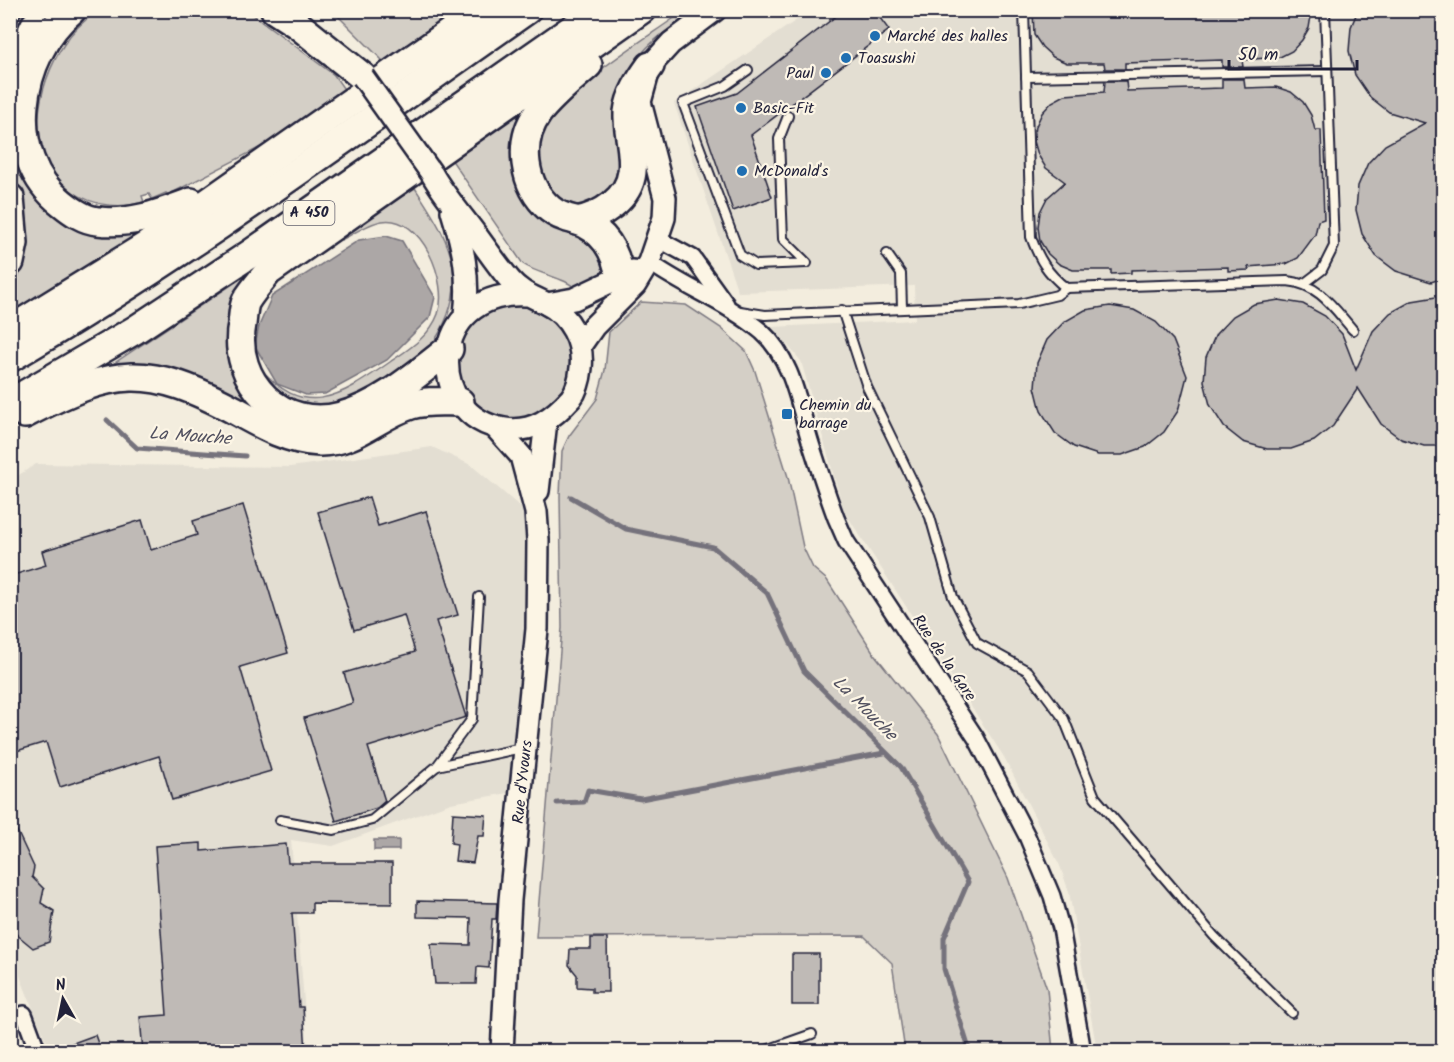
<svg xmlns="http://www.w3.org/2000/svg" width="1454" height="1062" font-family="Kalam,sans-serif">
<rect width="100%" height="100%" fill="#f3edde"/>
<filter id="ink" filterUnits="userSpaceOnUse"><feTurbulence type="fractalNoise" baseFrequency=".0167" numOctaves="2"/><feDisplacementMap in="SourceGraphic" scale="12" xChannelSelector="R" yChannelSelector="G"/><feConvolveMatrix kernelMatrix="1 2 1 2 8 2 1 2 1" color-interpolation-filters="sRGB"/></filter>
<g filter="url(#ink)">
<g fill="#e3ded2">
<path d="M810,11H1443V1051H1097L1069,892L1060,866L1004,757L844,511L801,361L772,327L915,320L914,286L738,292L674,103Z"/>
<path d="M432,447L471,465L524,510L526,640L508,793L451,803L333,846L291,840L308,1051H50L11,954V480L36,464L290,467Z"/>
</g>
<g fill="#d4cfc6" stroke="#7b7880" stroke-width="1.5">
<path d="M97,11H248L334,75L346,92L276,139L168,195L166,193L152,199L149,194L142,196L144,202C120,209 94,206 73,192C22,159 35,86 65,43C73,30 85,20 97,11Z"/>
<path d="M333,11L387,16L415,11H463L386,64Z"/>
<path d="M684,11H694C672,27 644,44 631,69C612,105 641,219 569,204C556,201 546,188 542,176C536,157 537,136 549,119C573,83 647,38 684,11Z"/>
<path d="M532,100L514,161L586,234L612,273L579,292C566,276 540,276 523,264L451,159Z"/>
<path d="M16,175L25,177L37,198L59,216L148,229L11,314V301L21,268Z"/>
<path d="M415,188C432,214 452,243 454,275C456,302 444,330 427,351C418,362 399,371 386,379C372,387 357,399 342,404C306,416 272,397 257,364C303,422 340,397 390,362C409,349 430,336 438,314C449,283 422,214 382,221C369,223 353,234 341,240L348,231Z"/>
<path d="M257,268L234,300L226,327V354L236,379L272,419L107,368Z"/>
<path d="M641,302L686,305L721,328L746,351L755,371L788,477L803,547L813,568L827,580L875,655L938,734L1008,878L1047,989L1053,1051H905L892,963L864,936L536,937L562,628L560,496L562,451L569,436L597,399L605,370L609,332Z"/>
<circle cx="514" cy="362" r="56"/>
</g>
<g fill="#aca7a6" stroke="#75727b" stroke-width="1.5">
<path d="M386,236L402,241L435,297L430,317L387,360L325,394L306,395L277,384L255,346L259,326L272,296L359,240Z"/>
<rect x="374" y="840" width="25" height="10"/>
</g>
<g fill="none" stroke-linecap="round" stroke-linejoin="round">
<g stroke="#75727b" stroke-width="5">
<path d="M107,420L137,448L245,456"/>
<path d="M571,497L626,529L713,547L767,593L804,671L901,767L968,882L944,938V969L970,1052"/>
<path d="M557,803L584,802L588,790L641,799L884,753"/>
</g>
</g>
<g fill="#bfbab6" stroke="#22223b" stroke-width="1.5">
<path d="M844,10H874L889,30L751,135L772,197L733,211L697,107L737,93Z"/>
<path d="M1033,10H1312L1309,28L1302,40L1292,51L1280,57L1242,60L1243,67H1222V60L1125,63V69H1105L1104,63H1067L1053,57L1042,47L1034,35Z"/>
<path d="M1358,10H1443V278L1431,282L1396,271L1376,256L1362,234L1356,210L1358,186L1368,163L1385,145L1425,123L1389,112L1370,97L1355,75L1349,51L1351,27Z"/>
<path d="M1222,79H1244L1245,88L1276,87L1291,92L1303,102L1311,115L1315,130H1321L1324,219L1318,221L1315,235L1298,258L1286,264L1248,267L1249,270L1228,271V267L1131,270V273L1111,274V270H1073L1059,264L1048,254L1040,241L1038,227L1040,212L1047,198L1065,182L1046,168L1038,155L1034,141L1036,126L1042,113L1052,102L1065,95L1104,92L1105,81H1126L1127,91L1222,88Z"/>
<path d="M1436,297L1443,298V446H1424L1401,439L1381,424L1358,388L1333,426L1314,441L1291,449H1267L1243,442L1224,427L1210,405L1204,381L1206,357L1216,334L1233,316L1254,304L1279,300L1303,304L1325,316L1342,334L1356,370L1373,331L1390,313L1412,301Z"/>
<path d="M1110,306L1134,310L1156,322L1173,340L1187,376L1178,411L1164,432L1145,447L1122,455H1098L1074,447L1055,433L1041,411L1035,387L1037,363L1047,340L1064,322L1085,310Z"/>
<path d="M369,497L378,526L426,511L458,615L436,621L466,717L368,747L385,801L377,808L336,821L304,718L353,703L344,673L415,652L404,615L354,630L318,512Z"/>
<path d="M243,505L288,653L240,667L271,771L172,800L159,756L60,787L46,742L10,753V576L46,565L42,551L142,520L151,550L197,535L193,521Z"/>
<path d="M453,813L486,815L484,836H478L473,863L455,861L457,844L451,843Z"/>
<path d="M10,816L34,867L32,877L44,889L41,903L54,911L49,942L33,948L10,929L16,882L10,884Z"/>
<path d="M201,843V851L286,844L288,863H392V904L312,903V913H292L299,1007H303L306,1052H143L140,1017L167,1015L155,846Z"/>
<path d="M417,901L497,903L496,919H492L489,968L477,967L476,984H435L431,944L470,945L471,918L417,917Z"/>
<path d="M591,938H607L608,992H592V988L577,987V975L569,965L570,949H591Z"/>
<rect x="792" y="954" width="27" height="51"/>
<path d="M95,1035L101,1052H54V1050Z"/>
</g>
<g fill="none" stroke-linecap="round" stroke-linejoin="round">
<defs>
<g id="service">
<path d="M1024,10L1031,237C1039,259 1047,273 1066,288L1287,281C1319,284 1333,307 1353,330"/>
<path d="M10,21L18,10"/>
<path d="M748,70L725,86L683,103L740,255L756,265L807,263L783,239L779,139L788,116"/>
<path d="M1026,77L1327,71"/>
<path d="M887,254L901,274L902,308"/>
<path d="M1305,283L1322,270L1334,246L1325,10"/>
<path d="M842,310L867,387L930,517L953,597L977,643L1028,671L1064,719L1095,797L1214,936L1292,1013"/>
<path d="M740,311L765,315L1019,304L1057,295L1066,288"/>
<path d="M437,766L472,719L479,597"/>
<path d="M280,820L334,830L372,820L437,766L522,748"/>
<path d="M761,1052L812,1034"/>
</g>
<g id="minor">
<path d="M658,239L693,258L726,304"/>
<path d="M649,262C685,288 728,303 762,332C793,360 799,406 811,444C819,469 827,494 836,518L846,541L976,738L1027,836L1052,896L1061,928L1083,1052"/>
<path d="M24,1014L38,1052"/>
</g>
<g id="secondary">
<path d="M432,174C445,197 462,215 477,236C488,251 498,266 510,280C521,293 532,296 547,304C570,316 584,342 581,368C580,378 578,389 571,398C553,418 533,433 505,429C423,417 428,290 525,295"/>
<path d="M452,211C463,246 470,278 465,314"/>
<path d="M547,304L574,299L633,271"/>
<path d="M580,346L594,326L635,285L649,262L664,218L665,198L640,102L650,66L671,43L715,10"/>
<path d="M496,428L521,456L536,512L538,540L537,629L510,900L502,1052"/>
<path d="M538,491L546,421"/>
</g>
<g id="motorway">
<path d="M72,10C17,55 2,157 62,203C72,211 84,220 98,221C131,225 161,213 191,202"/>
<path d="M275,10L298,25L363,77"/>
<path d="M588,65C571,80 552,95 538,113C517,142 523,186 550,209C557,215 566,218 575,220C603,229 616,250 620,278"/>
<path d="M10,76L35,25"/>
<path d="M10,198L14,243L10,262"/>
<path d="M577,221C601,216 629,199 632,172C635,153 627,132 628,112C630,95 640,80 650,66"/>
<path d="M10,330L146,246L482,10"/>
<path d="M449,349C417,374 380,406 341,416C282,432 231,382 242,324C243,317 243,307 246,301C252,291 261,281 268,272L641,10"/>
<path d="M10,358C190,253 357,129 527,10"/>
<path d="M10,403L135,330L250,254L599,10"/>
<path d="M25,414C115,367 147,363 238,412C263,426 290,441 319,442C355,443 378,415 411,405C427,400 444,402 460,402"/>
</g>
</defs>
<use href="#service" stroke="#22223b" stroke-width="12"/>
<use href="#minor" stroke="#22223b" stroke-width="20"/>
<use href="#secondary" stroke="#22223b" stroke-width="26"/>
<use href="#motorway" stroke="#22223b" stroke-width="32"/>
<use href="#service" stroke="#fcf5e5" stroke-width="8"/>
<use href="#minor" stroke="#fcf5e5" stroke-width="15"/>
<use href="#secondary" stroke="#fcf5e5" stroke-width="21"/>
<use href="#motorway" stroke="#fcf5e5" stroke-width="27"/>
<defs>
<path id="secondary-bridge" d="M363,77L432,174"/>
</defs>
<use href="#secondary-bridge" stroke="#22223b" stroke-width="26" stroke-linecap="butt"/>
<use href="#secondary-bridge" stroke="#fcf5e5" stroke-width="21"/>
</g>
</g>
<g fill="#1f6fb2" stroke="#fcf5e5" stroke-width="2">
<circle cx="875" cy="36" r="6"/>
<circle cx="846" cy="58" r="6"/>
<circle cx="826" cy="73" r="6"/>
<circle cx="741" cy="108" r="6"/>
<circle cx="742" cy="171" r="6"/>
<rect x="781" y="408" width="12" height="12" rx="3"/>
</g>
<g text-anchor="middle" dominant-baseline="central" stroke-width="4.5" stroke-linejoin="round" paint-order="stroke">
<rect fill="#fcf5e5" stroke="#63616e" stroke-width="1.5" x="283.5" y="201" width="51" height="24" rx="4.5"/>
<g font-size="15" font-weight="bold" fill="#22223b">
<text x="309" y="213">A 450</text>
</g>
<g font-size="16" fill="#22223b" stroke="#fcf5e5" text-anchor="start">
<text x="887" y="36">Marché des halles</text>
<text x="858" y="58">Toasushi</text>
<text x="814" y="73" text-anchor="end">Paul</text>
<text x="753" y="108">Basic-Fit</text>
<text x="754" y="171">McDonald's</text>
<text x="799" y="405">Chemin du<tspan x="799" dy="18">barrage</tspan></text>
</g>
<g font-size="16" fill="#22223b" stroke="#fcf5e5">
<text transform="translate(944 658) rotate(56)">Rue de la Gare</text>
<text transform="translate(523 782) rotate(-84)">Rue d'Yvours</text>
</g>
<g font-size="18" font-style="italic" fill="#525160" stroke="#fcf5e5">
<text transform="translate(190 437) rotate(4)">La Mouche</text>
<text transform="translate(864 709) rotate(45)">La Mouche</text>
</g>
</g>
<rect width="1454" height="1062" fill="none" stroke="#fcf5e5" stroke-width="36"/>
<rect x="18" y="18" width="1418" height="1026" fill="none" stroke="#22223b" stroke-width="2" filter="url(#ink)"/>
<g transform="translate(63 999) rotate(351)" stroke="#fcf5e5" stroke-width="4.5" paint-order="stroke">
<path d="M0-4.5L10 22L0 15L-10 22Z" fill="#22223b"/>
<text y="-9" font-size="16" font-weight="bold" text-anchor="middle" fill="#22223b">N</text>
</g>
<path d="M1229 60v9h128v-9" fill="none" stroke="#22223b" stroke-width="3"/>
<text x="1238" y="60" font-size="18" fill="#22223b" stroke="#fcf5e5" stroke-width="4.5" paint-order="stroke">50 m</text>
</svg>
